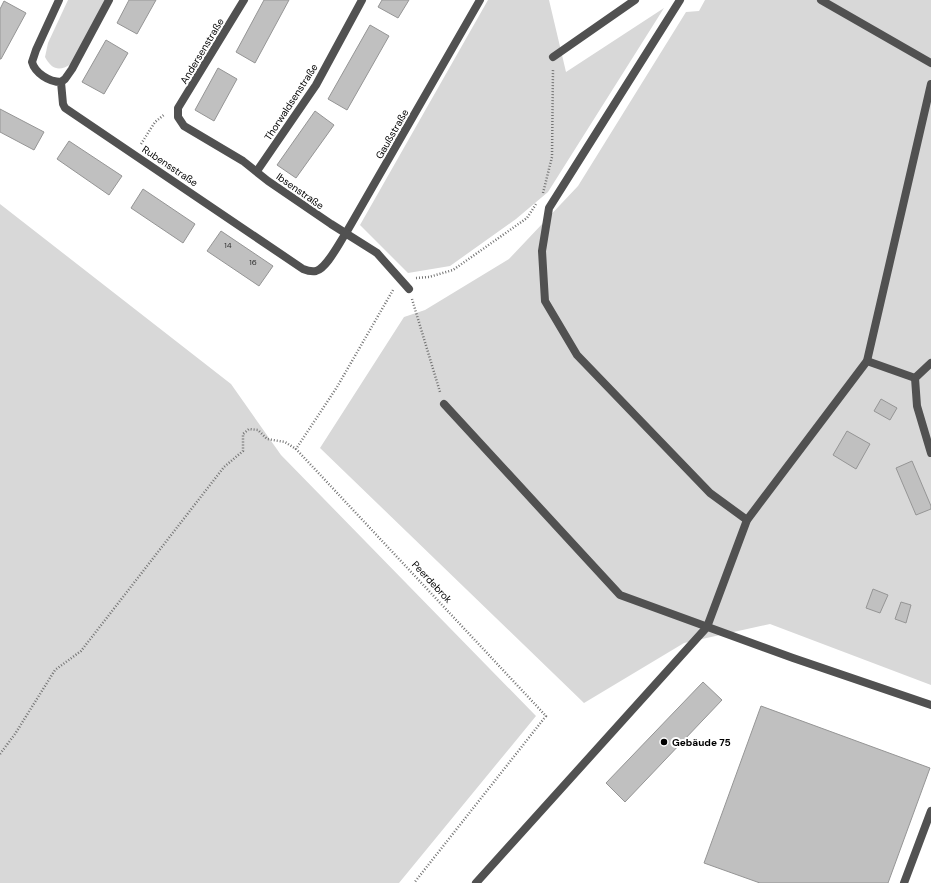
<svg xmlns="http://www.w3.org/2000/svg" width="931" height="883" font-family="'DM Sans',sans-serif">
<rect width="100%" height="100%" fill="#fff"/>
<g fill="#d8d8d8">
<path d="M68,0H106L72,63C60,72 52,70 45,57L48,43Z"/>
<path d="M488,0H549L566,72L664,8L548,192L516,219L450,266L408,273L360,225Z"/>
<path d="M705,0H931V685L770,624L684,643L584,703L320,448L404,317L425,310L509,259L578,186L686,12L699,11Z"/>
<path d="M0,204L231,384L281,455L536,716L399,883H0Z"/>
</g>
<g fill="#c0c0c0" stroke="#959595">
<path d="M129,0H156L137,34L117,23Z"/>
<path d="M264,0H289L255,63L236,52Z"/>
<path d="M382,0H409L398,18L378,7Z"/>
<path d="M4,1L26,13L1,59H0V9Z"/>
<path d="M370,25L389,36L347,110L328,99Z"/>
<path d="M106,40L128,53L104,94L82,82Z"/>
<path d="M218,68L237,79L214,121L195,110Z"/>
<path d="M0,109L44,132L34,150L0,132Z"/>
<path d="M315,111L334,125L296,178L277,165Z"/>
<path d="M69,141L122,176L109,195L57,159Z"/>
<path d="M143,189L195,224L183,243L131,208Z"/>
<path d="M221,231L273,266L259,286L207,251Z"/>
<path d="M881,399L897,408L890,420L874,411Z"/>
<path d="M847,431L870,444L856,469L833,455Z"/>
<path d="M912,461L931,506V509L916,515L896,468Z"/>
<path d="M873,589L888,595L880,613L866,608Z"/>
<path d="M901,602L911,605L906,623L895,619Z"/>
<path d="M703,682L722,700L625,802L606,783Z"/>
<path d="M761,706L930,768L888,883H760L704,863Z"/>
</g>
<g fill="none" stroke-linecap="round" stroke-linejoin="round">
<g stroke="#737373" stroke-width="2.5" stroke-dasharray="1 2" stroke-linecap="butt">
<path d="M141,144L155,122L165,114"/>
<path d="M543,193L552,157L553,69"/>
<path d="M416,278L429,277L453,270L527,218L536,204"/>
<path d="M393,290L337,387L296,449L546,716L414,883"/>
<path d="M412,299L440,392"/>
<path d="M0,754L15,734L55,670L81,651L224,467L243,451V434L249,429L258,430L267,439L285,442L296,449"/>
</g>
<g stroke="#515151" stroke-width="8">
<path d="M680,0L549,208L542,251L545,301L577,355L710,493L747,520"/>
<path d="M821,0L931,63"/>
<path d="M553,57L635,0"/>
<path d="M867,361L915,378"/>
<path d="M931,363L915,378L917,406L931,453"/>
<path d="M444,404L620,595L793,658L931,705"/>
<path d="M476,883L707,627L747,520L867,361L931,84"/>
<path d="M904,883L931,811"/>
</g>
<g stroke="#515151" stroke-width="8">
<path d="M59,0L36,50L32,62C35,73 49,82 61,82L63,104L65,108L303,269C308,271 311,272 316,271C327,268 339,243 346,233L480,0"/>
<path d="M244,0L178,108V117L184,126L243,161L268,181L331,224L377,253L409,289"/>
<path d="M61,82L65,79L72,69L109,0"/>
<path d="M257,171L316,85L362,0"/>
</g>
</g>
<circle fill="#000" stroke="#fff" stroke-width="1.5" cx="664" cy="742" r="4"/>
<g text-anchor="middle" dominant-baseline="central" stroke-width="4" stroke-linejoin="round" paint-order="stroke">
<g font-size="8" fill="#303030">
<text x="228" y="245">14</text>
<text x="253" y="262">16</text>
</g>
<g font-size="10" fill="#000" stroke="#fff">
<text transform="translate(202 51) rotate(-59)">Andersenstraße</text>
<text transform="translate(291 102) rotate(-57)">Thorwaldsenstraße</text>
<text transform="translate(392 134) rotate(-60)">Gaußstraße</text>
<text transform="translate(170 166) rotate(34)">Rubensstraße</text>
<text transform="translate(300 191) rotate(35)">Ibsenstraße</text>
<text transform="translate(432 582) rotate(47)">Peerdebrok</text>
</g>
<g font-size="10" font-weight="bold" fill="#000" stroke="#fff" text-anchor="start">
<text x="672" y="742">Gebäude 75</text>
</g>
</g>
</svg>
